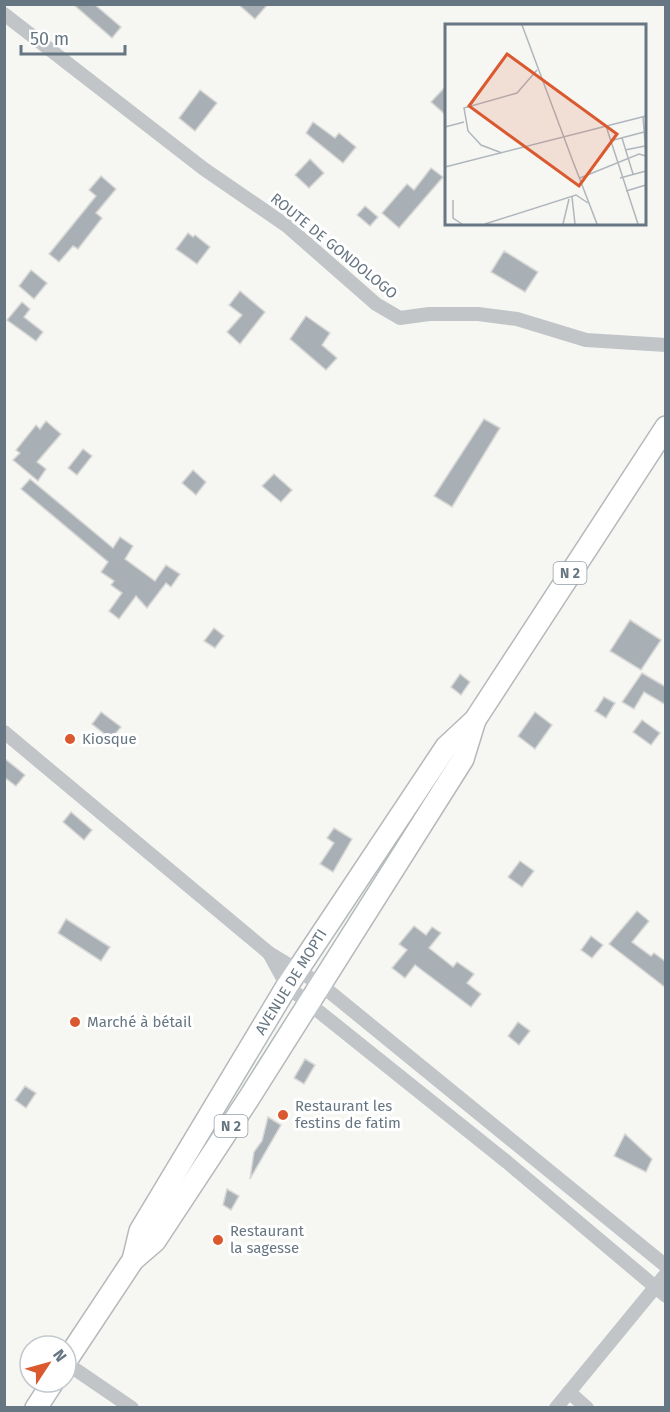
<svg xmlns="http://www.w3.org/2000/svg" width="670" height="1412" font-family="'Fira Sans',sans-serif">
<rect width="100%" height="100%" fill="#f6f6f3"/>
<g fill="#a8b0b5" stroke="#d7d7d5" stroke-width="1.5">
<path d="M73,4H94L121,27L112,38Z"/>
<path d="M238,4H268L255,19Z"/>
<path d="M447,85V116L431,102Z"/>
<path d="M200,90L217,103L195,131L179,118Z"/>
<path d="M313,122L335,138L339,133L356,147L343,163L306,133Z"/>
<path d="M310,159L324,173L309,188L295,175Z"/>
<path d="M431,168L443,177L399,228L382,213L407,184L414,190Z"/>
<path d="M101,176L116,189L96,213L102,218L78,249L73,246L59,262L49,254L96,196L89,190Z"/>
<path d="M365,206L378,217L370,226L357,215Z"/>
<path d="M188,233L193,237L195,235L210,247L197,264L176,249Z"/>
<path d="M504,251L538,272L525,292L491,272Z"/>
<path d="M31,270L47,283L34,299L19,286Z"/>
<path d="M240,291L265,312L240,344L227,332L242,315L229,305Z"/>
<path d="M22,302L30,309L24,317L43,332L36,341L7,320Z"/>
<path d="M306,316L330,333L322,345L337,358L326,370L290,339Z"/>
<path d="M484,419L500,428L452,507L434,496Z"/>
<path d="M46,421L61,434L37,462L46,469L38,481L13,460L20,453L16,450L36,425L40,429Z"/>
<path d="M83,449L92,456L77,475L68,468Z"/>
<path d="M193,470L206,482L196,495L182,483Z"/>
<path d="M274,474L292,490L281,502L262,486Z"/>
<path d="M30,479L113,548L120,537L133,546L125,559L155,581L166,565L180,574L171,587L166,583L147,608L136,596L119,619L109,611L122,593L111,585L114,581L101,572L108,562L21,489Z"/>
<path d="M630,620L661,640L641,670L610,651Z"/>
<path d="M214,628L224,636L215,648L204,641Z"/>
<path d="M642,673L666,687V705L644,692L634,709L622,702Z"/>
<path d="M460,674L470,682L461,695L451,687Z"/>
<path d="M604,697L615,703L606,718L595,711Z"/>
<path d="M101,712L121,727L111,739L92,724Z"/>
<path d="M535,712L552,725L535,749L518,736Z"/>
<path d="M642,720L660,733L651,745L633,732Z"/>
<path d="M4,758L25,775L16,786L4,777Z"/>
<path d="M71,812L92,830L84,840L63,822Z"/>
<path d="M334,828L352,839L333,872L320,864L334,843L327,838Z"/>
<path d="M520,861L534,871L522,887L508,877Z"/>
<path d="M637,911L649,921L632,942L651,956L654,953L666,962V988L609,944Z"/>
<path d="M66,919L110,947L101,961L58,933Z"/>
<path d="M414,926L426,935L432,927L441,933L429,948L453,967L457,962L474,974L467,983L481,994L471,1007L415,965L405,978L392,968L407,950L399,944Z"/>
<path d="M591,936L603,945L592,958L581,950Z"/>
<path d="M518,1022L530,1031L519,1045L508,1036Z"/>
<path d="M305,1059L315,1065L304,1084L294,1078Z"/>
<path d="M25,1086L36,1093L26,1108L15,1100Z"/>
<path d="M268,1117L281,1125L250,1179L254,1152L262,1141Z"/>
<path d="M625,1134L652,1159L646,1172L614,1156Z"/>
<path d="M227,1189L239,1196L231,1210L223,1205Z"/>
</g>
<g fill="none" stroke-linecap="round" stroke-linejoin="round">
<defs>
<g id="primary">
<path d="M133,1260L140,1231L287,986L446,747L475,720L666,427"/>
<path d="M66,1361L133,1260L155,1241L249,1098L463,759L475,720"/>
<path d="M36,1408L53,1382"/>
</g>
</defs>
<use href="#primary" stroke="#b4b9bc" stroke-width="24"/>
<g stroke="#c1c5c8" stroke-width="14">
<path d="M4,14L204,169L287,226L376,304L400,318L429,314H478L517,319L586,340L666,345"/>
<path d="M4,732L269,953L320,984L666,1266"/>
<path d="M269,953L287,986L507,1162L666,1296"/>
<path d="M66,1363L132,1408"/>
<path d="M569,1392L587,1408"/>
<path d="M556,1408L666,1274"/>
</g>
<use href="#primary" stroke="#fff" stroke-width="21"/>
</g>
<g fill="#da592f" stroke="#fff" stroke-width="2">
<circle cx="70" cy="739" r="6"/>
<circle cx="75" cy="1022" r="6"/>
<circle cx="283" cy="1115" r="6"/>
<circle cx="218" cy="1240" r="6"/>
</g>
<g text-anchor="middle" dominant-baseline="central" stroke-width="6" stroke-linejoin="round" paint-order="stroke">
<g fill="#fff" stroke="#949fa8" stroke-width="1.5">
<rect x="553.5" y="562" width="33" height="22" rx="4.5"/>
<rect x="214.5" y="1115" width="33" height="22" rx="4.5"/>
</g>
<g font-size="14" font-weight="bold" fill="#667682">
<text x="570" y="573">N 2</text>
<text x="231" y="1126">N 2</text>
</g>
<g font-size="15" fill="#667682" stroke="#fff">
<text transform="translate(334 246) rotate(39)">ROUTE DE GONDOLOGO</text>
<text transform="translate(291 982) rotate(-58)">AVENUE DE MOPTI</text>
</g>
<g font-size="15" fill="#667682" stroke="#fff" text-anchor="start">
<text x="82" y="739">Kiosque</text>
<text x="87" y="1022">Marché à bétail</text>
<text x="295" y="1106">Restaurant les<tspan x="295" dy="17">festins de fatim</tspan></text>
<text x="230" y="1231">Restaurant<tspan x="230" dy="17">la sagesse</tspan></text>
</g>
</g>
<g transform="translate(445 24)">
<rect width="201" height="201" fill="#f6f6f3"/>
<path fill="none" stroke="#afb7bc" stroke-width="1.5" d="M77,1L130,143M198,93L201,130M161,102L193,200M0,103L19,98M177,114L188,150M165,117L199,108M180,126L200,122M57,129L36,121L23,107L19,84L72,69L92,46M129,140L152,200M0,143L201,92M135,154L194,130L201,132M175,154L201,147M181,167L201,161M127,173L130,200M8,176V194L17,200M40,200L131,171L143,179M118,200L124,175"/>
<path fill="#da592f" fill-opacity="0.15" stroke="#da592f" stroke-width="3" d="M62,30L172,110L134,162L24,82Z"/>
<rect width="201" height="201" fill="none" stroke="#667682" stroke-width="3"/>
</g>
<rect width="670" height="1412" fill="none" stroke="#667682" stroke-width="12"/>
<g transform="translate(48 1364) rotate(54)"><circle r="28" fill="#ffffff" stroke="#c2c8cd" stroke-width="1.5"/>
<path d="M0-4.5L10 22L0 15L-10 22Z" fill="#da592f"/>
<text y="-9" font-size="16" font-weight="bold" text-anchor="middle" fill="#667682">N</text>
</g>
<path d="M21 45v9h104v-9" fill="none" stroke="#667682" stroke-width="3"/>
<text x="30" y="45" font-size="18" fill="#667682" stroke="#ffffff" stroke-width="4.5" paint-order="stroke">50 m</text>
</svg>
